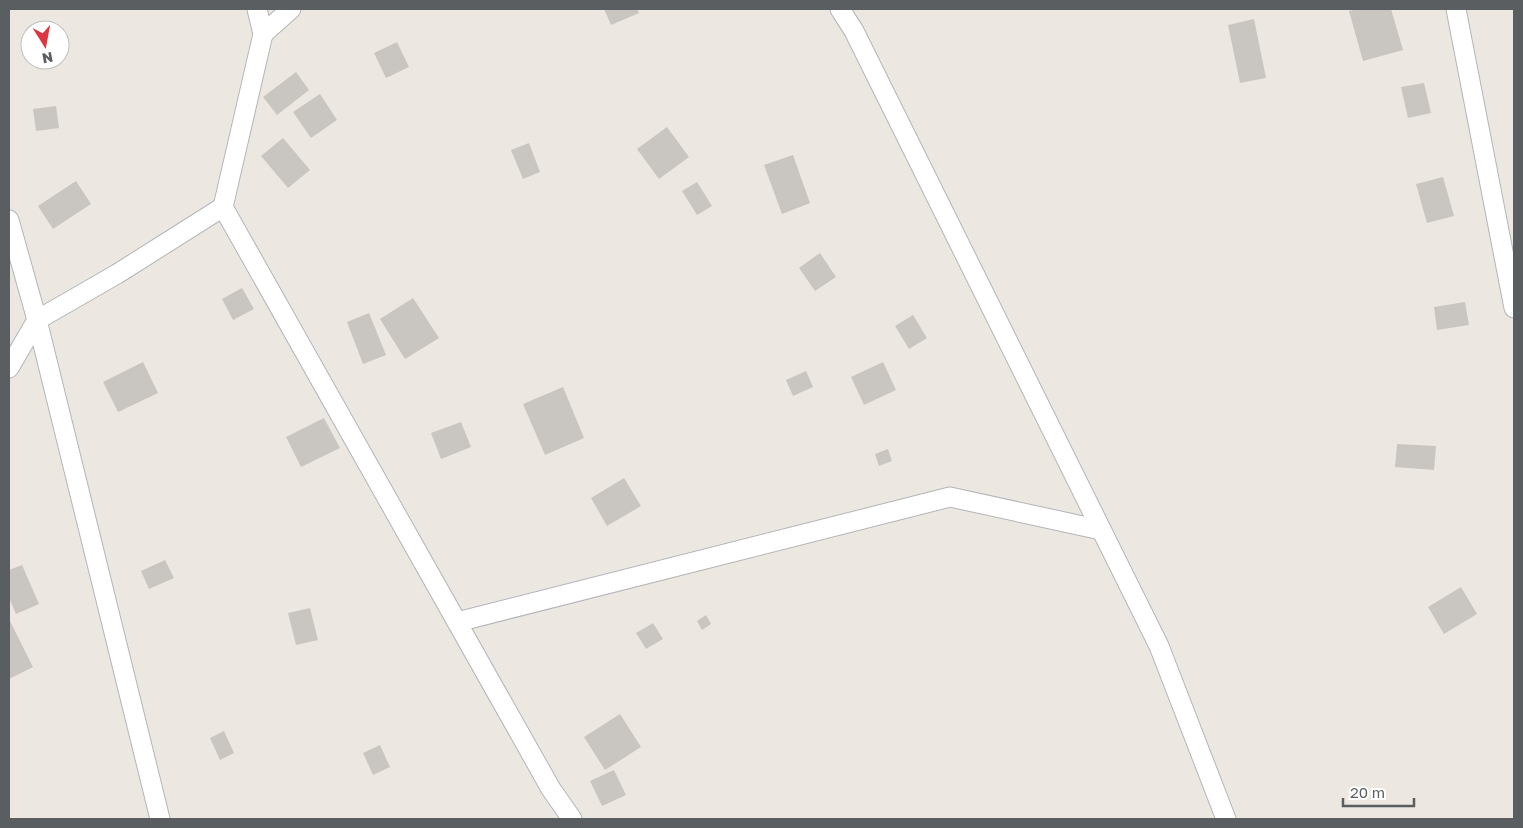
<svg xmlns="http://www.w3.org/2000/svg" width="1523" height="828" font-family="'Golos Text',sans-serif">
<rect width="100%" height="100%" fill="#ece8e1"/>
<g fill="#c9c5c0">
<path d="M604,9H637L639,13L611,25Z"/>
<path d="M1357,9H1391L1403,50L1363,61L1349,11Z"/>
<path d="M1254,19L1266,78L1240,83L1228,25Z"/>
<path d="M397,42L409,67L386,78L374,53Z"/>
<path d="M296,72L309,90L277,115L263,97Z"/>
<path d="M1424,83L1431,113L1408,118L1401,87Z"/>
<path d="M320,94L337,120L311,138L293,112Z"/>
<path d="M56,106L59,128L36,131L33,109Z"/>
<path d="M667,127L689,157L659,179L637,149Z"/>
<path d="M283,138L310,170L288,188L261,156Z"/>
<path d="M529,143L540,172L523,179L511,150Z"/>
<path d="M793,155L810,203L782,214L764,165Z"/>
<path d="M1443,177L1454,216L1427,223L1416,184Z"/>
<path d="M76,181L91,204L53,229L38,206Z"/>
<path d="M697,182L712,206L697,215L682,191Z"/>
<path d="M820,253L836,277L815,291L799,268Z"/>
<path d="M242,288L254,309L233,320L222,299Z"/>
<path d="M413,298L439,338L405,359L380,319Z"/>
<path d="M1465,302L1469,325L1437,330L1434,307Z"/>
<path d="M369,313L386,355L363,364L347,322Z"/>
<path d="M913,315L927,338L909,349L895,326Z"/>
<path d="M143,362L158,393L118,412L103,382Z"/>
<path d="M883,362L896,390L864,405L851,377Z"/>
<path d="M806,371L813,387L793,396L786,380Z"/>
<path d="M563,387L584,438L545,455L523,404Z"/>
<path d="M324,418L340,448L301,467L286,437Z"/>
<path d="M461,422L471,447L441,459L431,433Z"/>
<path d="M1397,444L1436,446L1434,470L1395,467Z"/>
<path d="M888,449L892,461L879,466L875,454Z"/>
<path d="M624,478L641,506L607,526L591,498Z"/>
<path d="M165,560L174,578L149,589L141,571Z"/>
<path d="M22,565L39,604L16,614L9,598V570Z"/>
<path d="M1461,587L1477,614L1444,634L1428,607Z"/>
<path d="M310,608L318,640L296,645L288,613Z"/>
<path d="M706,615L711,624L702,630L697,621Z"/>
<path d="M9,619L33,667L9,679Z"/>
<path d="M653,623L663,639L646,649L636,633Z"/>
<path d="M620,714L641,747L605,770L584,737Z"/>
<path d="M224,731L234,753L220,760L210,738Z"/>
<path d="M380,745L390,767L373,775L363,753Z"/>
<path d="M614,770L626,795L602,806L590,781Z"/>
</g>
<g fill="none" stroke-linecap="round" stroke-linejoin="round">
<defs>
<g id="street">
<path d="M257,9L263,34L223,207L551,789L572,819"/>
<path d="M840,9L854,31L1159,646L1226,819"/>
<path d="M1456,9L1514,308"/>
<path d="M263,34L291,9"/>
<path d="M9,220L37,320L160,819"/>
<path d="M9,368L37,320L117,274L223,207"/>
<path d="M457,622L950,497L1101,530"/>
</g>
</defs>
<use href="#street" stroke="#b2b5b8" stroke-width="21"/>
<use href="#street" stroke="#fff" stroke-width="19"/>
</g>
<rect width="1523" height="828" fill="none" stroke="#5a5e61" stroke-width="20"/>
<g transform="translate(45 45) rotate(169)"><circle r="24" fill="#ffffff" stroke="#bdbfc0"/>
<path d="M0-4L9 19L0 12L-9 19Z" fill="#dd3643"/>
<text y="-8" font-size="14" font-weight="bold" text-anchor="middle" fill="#5a5e61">N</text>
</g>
<path d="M1343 798v8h71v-8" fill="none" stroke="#5a5e61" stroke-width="2.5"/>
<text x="1350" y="798" font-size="15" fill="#5a5e61" stroke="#ffffff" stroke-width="4" paint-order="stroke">20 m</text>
</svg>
